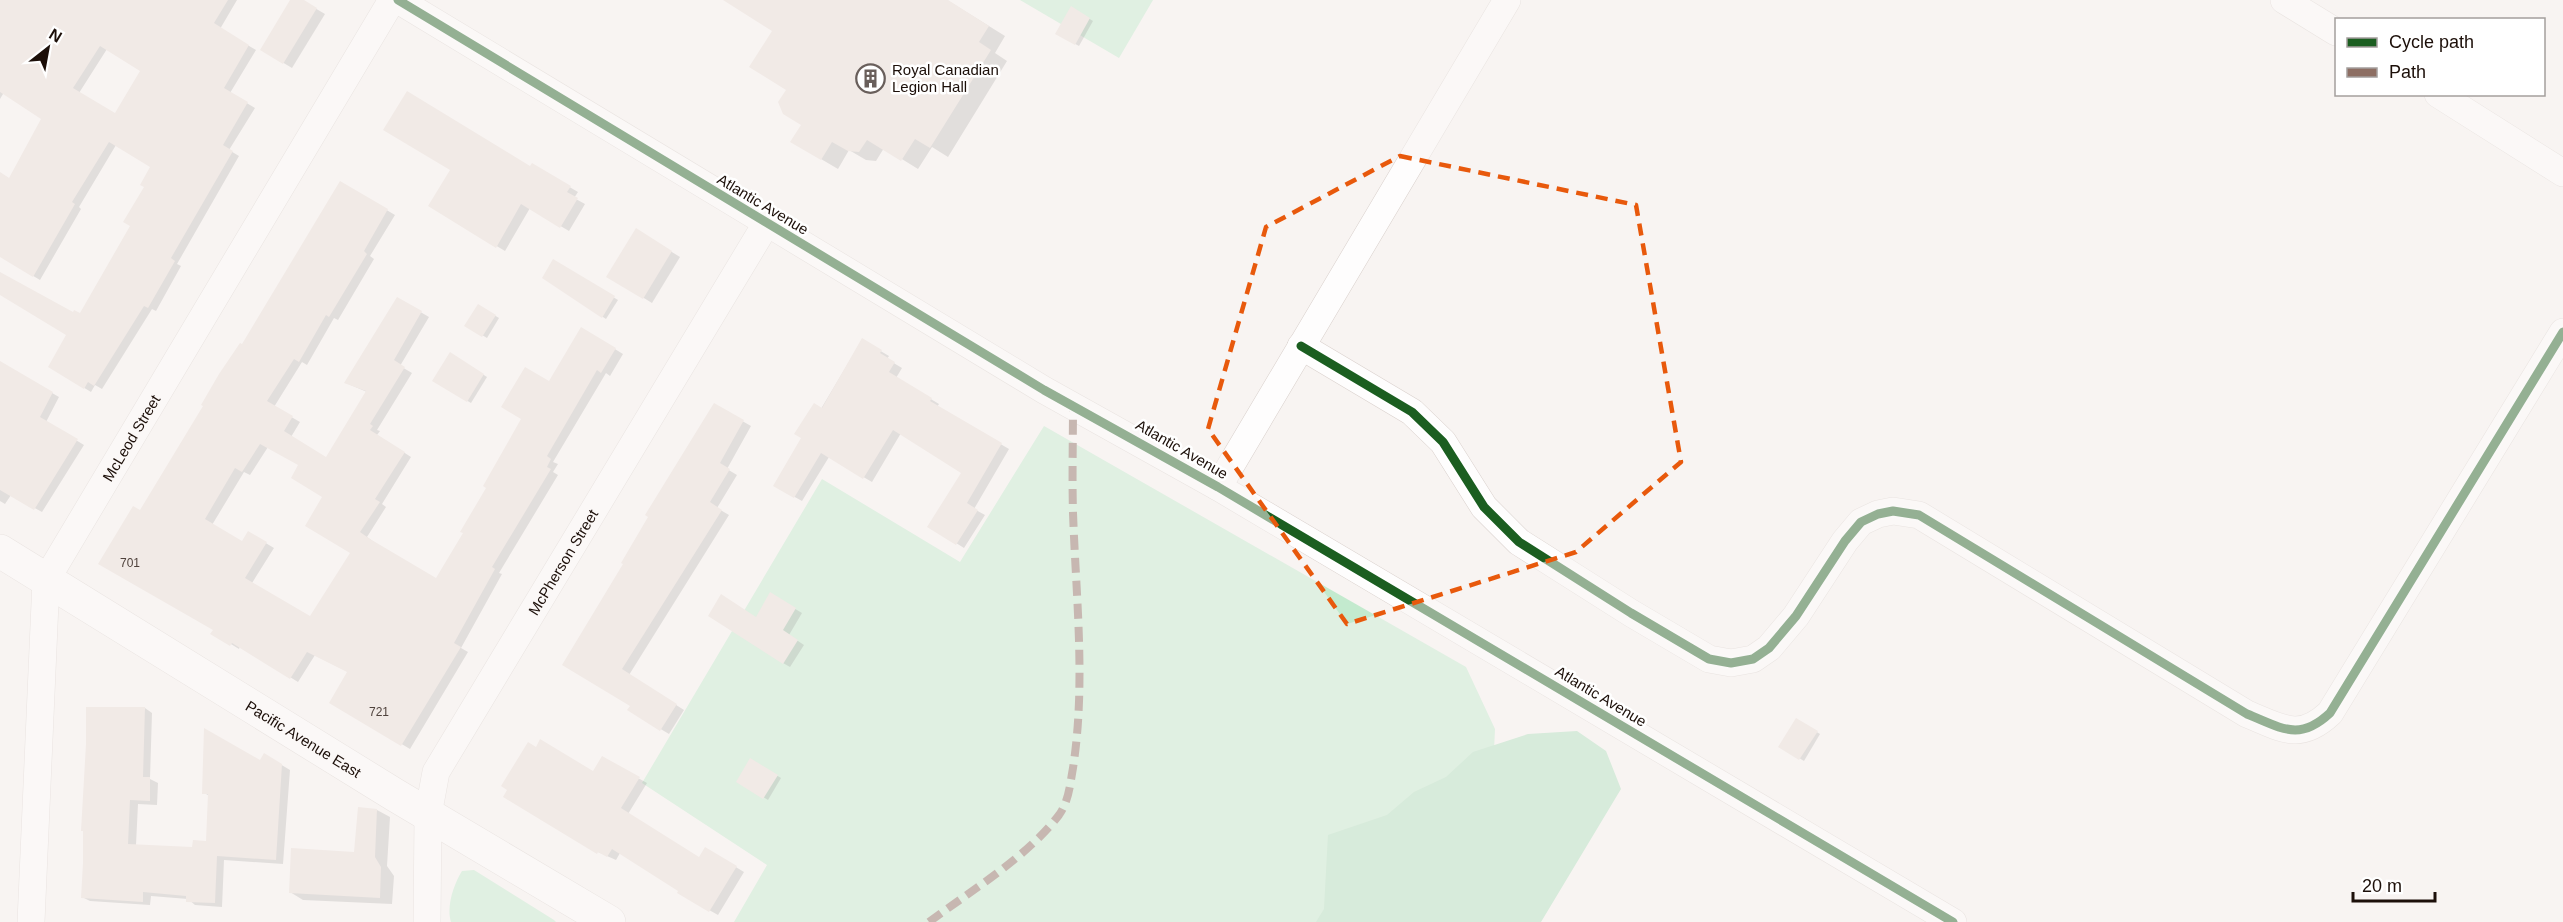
<svg xmlns="http://www.w3.org/2000/svg" width="2563" height="922" font-family="Helvetica,sans-serif">
<rect width="100%" height="100%" fill="#f8f4f2"/>
<g fill="#c3eace">
<path d="M1020,0H1153L1119,58Z"/>
<path d="M1044,426L1466,667L1495,729L1490,836L1470,922H734L767,865L642,783L822,479L960,562Z"/>
<path d="M474,870L554,920L556,922H451C446,906 454,884 462,871Z"/>
</g>
<path fill="#afdfbe" d="M1577,731L1606,751L1621,789L1541,922H1316L1324,909L1328,835L1387,815L1414,792L1446,777L1473,752L1528,734Z"/>
<g fill="#0003" fill-rule="evenodd">
<path d="M0,0H237L220,29L256,50L230,93L255,108L229,150L239,156L177,264L181,266L156,311L152,309L102,389L95,385L91,392L50,367L68,335L0,293V273L73,314L80,315L132,226L152,166L116,145L79,207L81,209L40,280L0,256V173L10,179L43,118L6,94H3L0,99ZM107,49L142,70L116,115L79,93Z"/>
<path d="M292,0H301L325,14L292,68L262,50Z"/>
<path d="M755,0H947L1005,36L995,53L1007,61L948,157L932,147L918,169L884,148L876,161L866,160L849,150L838,169L792,142L803,124L788,89L774,30Z"/>
<path d="M1072,8L1093,21L1079,46L1057,34Z"/>
<path d="M532,165L578,192L574,198L585,204L569,231L530,208L505,251L430,206L530,168Z"/>
<path d="M341,183L395,215L370,256L374,259L338,320L334,318L307,365L302,362L274,407L300,422L291,437L327,459L367,392L346,383L398,299L429,317L400,366L412,373L377,430L380,431L377,435L411,457L382,504L386,507L367,537L378,545L437,580L582,329L623,354L610,376L606,373L553,462L558,464L553,472L558,475L499,573L502,574L461,648L468,652L410,749L331,702L349,672L315,655L298,682L240,646L239,649L213,633L215,629L141,512ZM268,447L300,465L324,497L352,552L311,618L252,583L274,548L249,533L242,543L212,525L244,472L250,475Z"/>
<path d="M636,230L680,257L652,303L608,276Z"/>
<path d="M554,261L618,300L606,319L544,278Z"/>
<path d="M479,306L499,318L487,338L466,325Z"/>
<path d="M862,340L889,356L887,359L902,368L896,378L939,404L937,407L1009,449L974,509L985,515L964,548L929,526L963,472L901,433L872,482L829,457L802,501L775,486Z"/>
<path d="M450,354L487,377L471,403L434,381Z"/>
<path d="M0,363L59,397L46,422L84,445L42,512L11,495L5,504L0,501Z"/>
<path d="M714,405L751,426L727,469L737,475L717,508L729,515L629,675L684,710L669,734L629,710L632,705L564,665L625,564Z"/>
<path d="M770,594L802,613L789,635L804,645L790,667L783,663L756,618Z"/>
<path d="M145,708L152,713L150,779L158,783L157,805L138,804L136,845L194,849L208,842L210,796L204,793L261,762L265,755L290,770L283,864L224,860L222,907L195,905L188,899L151,896L150,905L90,901L82,897Z"/>
<path d="M1797,720L1820,734L1804,761L1780,746Z"/>
<path d="M751,760L781,778L768,800L738,781Z"/>
<path d="M594,773H629L647,783L628,814L700,859L706,849L744,872L718,915L679,893L680,890L620,853L616,860L598,852Z"/>
<path d="M377,810L390,817L387,866L394,876L392,904L303,900L290,892L356,853Z"/>
</g>
<g fill="#e9ddd7" fill-rule="evenodd">
<path d="M0,0H228L214,23L249,45L224,88L248,102L223,145L233,151L171,258L175,261L148,308L144,306L94,386L88,382L84,389L48,367L66,335L0,295V272L73,312L74,310L80,313L130,226L123,222L144,187L140,185L150,167L109,142L72,202L75,204L33,277L0,257V172L9,178L41,119L0,92ZM100,46L140,71L115,113L73,88Z"/>
<path d="M290,0H304L317,8L283,64L260,50Z"/>
<path d="M723,0H948L989,26L979,42L991,50L930,148L915,139L901,161L867,140L859,152L848,151L832,142L821,160L790,142L801,125L783,114L778,102L786,90L749,67L772,31Z"/>
<path d="M1071,6L1090,18L1075,45L1055,34Z"/>
<path d="M407,91L530,166L532,163L571,186L567,192L578,198L560,228L521,204L496,248L428,206L450,170L383,130Z"/>
<path d="M340,181L388,209L364,251L367,254L329,317L326,315L299,362L294,359L267,401L293,416L284,431L326,457L366,391L344,383L397,297L422,311L394,360L405,367L370,424L373,426L370,430L405,452L375,499L380,502L360,532L370,539L436,578L463,533L460,532L486,488L483,486L521,419L501,407L525,367L549,381L581,327L616,348L601,373L597,370L547,456L551,459L547,467L551,469L492,567L495,569L454,643L461,647L401,746L329,703L347,672L307,652L290,679L232,643L230,646L210,634L213,630L98,564L133,506L140,510L203,406L201,405L219,374L240,343L242,344ZM260,444L298,465L291,478L322,497L305,526L350,553L310,616L245,578L267,542L248,531L242,541L205,519L235,468L242,472Z"/>
<path d="M636,228L672,251L643,299L606,277Z"/>
<path d="M553,259L615,296L602,318L542,278Z"/>
<path d="M478,304L496,315L482,337L464,326Z"/>
<path d="M862,338L882,350L880,353L895,362L889,372L932,398L930,401L1002,443L967,503L978,510L956,545L927,527L961,473L893,430L863,479L821,453L794,498L773,486L801,438L794,434L814,403L822,408Z"/>
<path d="M450,352L484,374L467,402L432,381Z"/>
<path d="M0,361L53,392L40,417L78,439L34,510L0,490Z"/>
<path d="M714,403L744,420L720,463L730,469L710,502L722,510L622,669L677,704L660,731L627,710L630,706L562,665L623,564L621,563L648,517L645,515Z"/>
<path d="M770,592L796,608L783,630L798,640L783,664L708,616L721,594L756,617Z"/>
<path d="M86,707H145L143,777H150V801L130,800L128,844L192,847L193,840L206,841L208,794H202L204,728L260,760L264,753L282,764L276,860L217,856L215,903L186,902V896L143,892V902L81,898L83,863V831H81L86,744Z"/>
<path d="M1796,718L1818,731L1799,760L1778,747Z"/>
<path d="M540,739L593,771L602,756L640,777L621,808L699,857L705,847L737,866L709,912L677,893L678,891L612,849L607,857L598,852L597,854L503,797L507,790L501,786L528,742L536,747Z"/>
<path d="M750,758L778,775L763,799L736,782Z"/>
<path d="M358,807L377,809L375,857L381,867L380,898L289,893L291,848L354,852Z"/>
</g>
<g fill="none" stroke-linecap="round" stroke-linejoin="round">
<defs>
<g id="minor">
<path d="M398,0L1044,390L1218,487L1953,922"/>
<path d="M2284,0L2336,32"/>
<path d="M2438,94L2563,173"/>
<path d="M1301,346L1412,412L1443,442L1484,507L1519,542L1631,613L1709,659L1731,663L1753,659L1769,648L1796,616L1845,541L1861,522L1878,514L1893,511L1919,515L2247,714C2282,728 2299,742 2330,713L2563,332"/>
<path d="M1218,487L1507,0"/>
<path id="s1" d="M31,922L46,580L392,0"/>
<path id="s2" d="M427,922L428,815L436,772L766,224"/>
</g>
<g id="tertiary">
<path id="s3" d="M0,551L395,795L609,922"/>
</g>
</defs>
<use href="#minor" stroke="#d9d0cc" stroke-width="28"/>
<use href="#tertiary" stroke="#d9d0cc" stroke-width="34"/>
<use href="#minor" stroke="#fefdfd" stroke-width="27"/>
<use href="#tertiary" stroke="#fefdfd" stroke-width="33"/>
<path stroke="#8d6e63" stroke-width="8" stroke-dasharray="15 8" stroke-linecap="butt" d="M929,922C972,890 1027,857 1059,815C1069,801 1070,784 1073,768C1086,683 1076,598 1073,513C1072,477 1073,440 1073,404"/>
<defs>
<g id="cycleway">
<path d="M398,0L1044,390L1218,487L1953,922"/>
<path d="M1301,346L1412,412L1443,442L1484,507L1519,542L1631,613L1709,659L1731,663L1753,659L1769,648L1796,616L1845,541L1861,522L1878,514L1893,511L1919,515L2247,714C2282,728 2299,742 2330,713L2563,332"/>
</g>
</defs>
<use href="#cycleway" stroke="#fff" stroke-width="13"/>
<use href="#cycleway" stroke="#1b5e20" stroke-width="9"/>
</g>
<path d="M0 0H2563V922H0ZM1400,156L1636,205L1681,462L1576,552L1347,624L1208,429L1266,227Z" fill="#f8f4f2" fill-opacity=".55" fill-rule="evenodd"/>
<path fill="none" stroke="#e8590c" stroke-width="4.5" stroke-dasharray="12 8" stroke-linejoin="round" d="M1400,156L1636,205L1681,462L1576,552L1347,624L1208,429L1266,227Z"/>
<defs>
<symbol id="building-ring" viewBox="-11 -11 22 22"><circle r="9.5" fill="#fff" stroke="#695f5b" stroke-width="1.5"/><path d="M-4-6H4V6H1V3H-1V6H-4ZM-2.5-4.3h1.7v1.8h-1.7ZM.8-4.3h1.7v1.8H.8ZM-2.5-1h1.7V.8h-1.7ZM.8-1h1.7V.8H.8Z" fill="#695f5b"/></symbol>
</defs>
<g fill-rule="evenodd">
<use href="#building-ring" x="854" y="62" width="33" height="33"/>
</g>
<g text-anchor="middle" dominant-baseline="central" stroke-width="5" stroke-linejoin="round" paint-order="stroke">
<g font-size="12" fill="#4f423c">
<text x="130" y="563">701</text>
<text x="379" y="712">721</text>
</g>
<g font-size="15" fill="#1c0f09" stroke="#fff" text-anchor="start">
<text x="892" y="69">Royal Canadian<tspan x="892" dy="17">Legion Hall</tspan></text>
</g>
<g font-size="15" fill="#1c0f09" stroke="#fff">
<text transform="translate(763 204) rotate(31)">Atlantic Avenue</text>
<text stroke="none"><textPath href="#s1" startOffset="508">McLeod Street</textPath></text>
<text transform="translate(1182 449) rotate(30)">Atlantic Avenue</text>
<text stroke="none"><textPath href="#s2" startOffset="396">McPherson Street</textPath></text>
<text transform="translate(1601 696) rotate(31)">Atlantic Avenue</text>
<text stroke="none"><textPath href="#s3" startOffset="357">Pacific Avenue East</textPath></text>
</g>
</g>
<rect x="2335" y="18" width="210" height="78" fill="#ffffff" stroke="#a49f9d" stroke-width="1.5"/>
<rect x="2347" y="38" width="30" height="9" fill="#1b5e20" stroke="#a49f9d" stroke-width="1.5"/>
<text x="2389" y="48" font-size="18" fill="#1c0f09">Cycle path</text>
<rect x="2347" y="68" width="30" height="9" fill="#8d6e63" stroke="#a49f9d" stroke-width="1.5"/>
<text x="2389" y="78" font-size="18" fill="#1c0f09">Path</text>
<g transform="translate(48 48) rotate(31)" stroke="#ffffff" stroke-width="4.5" paint-order="stroke">
<path d="M0-4.5L10 22L0 15L-10 22Z" fill="#1c0f09"/>
<text y="-9" font-size="16" font-weight="bold" text-anchor="middle" fill="#1c0f09">N</text>
</g>
<path d="M2353 892v9h82v-9" fill="none" stroke="#1c0f09" stroke-width="3"/>
<text x="2362" y="892" font-size="18" fill="#1c0f09" stroke="#ffffff" stroke-width="4.5" paint-order="stroke">20 m</text>
</svg>
